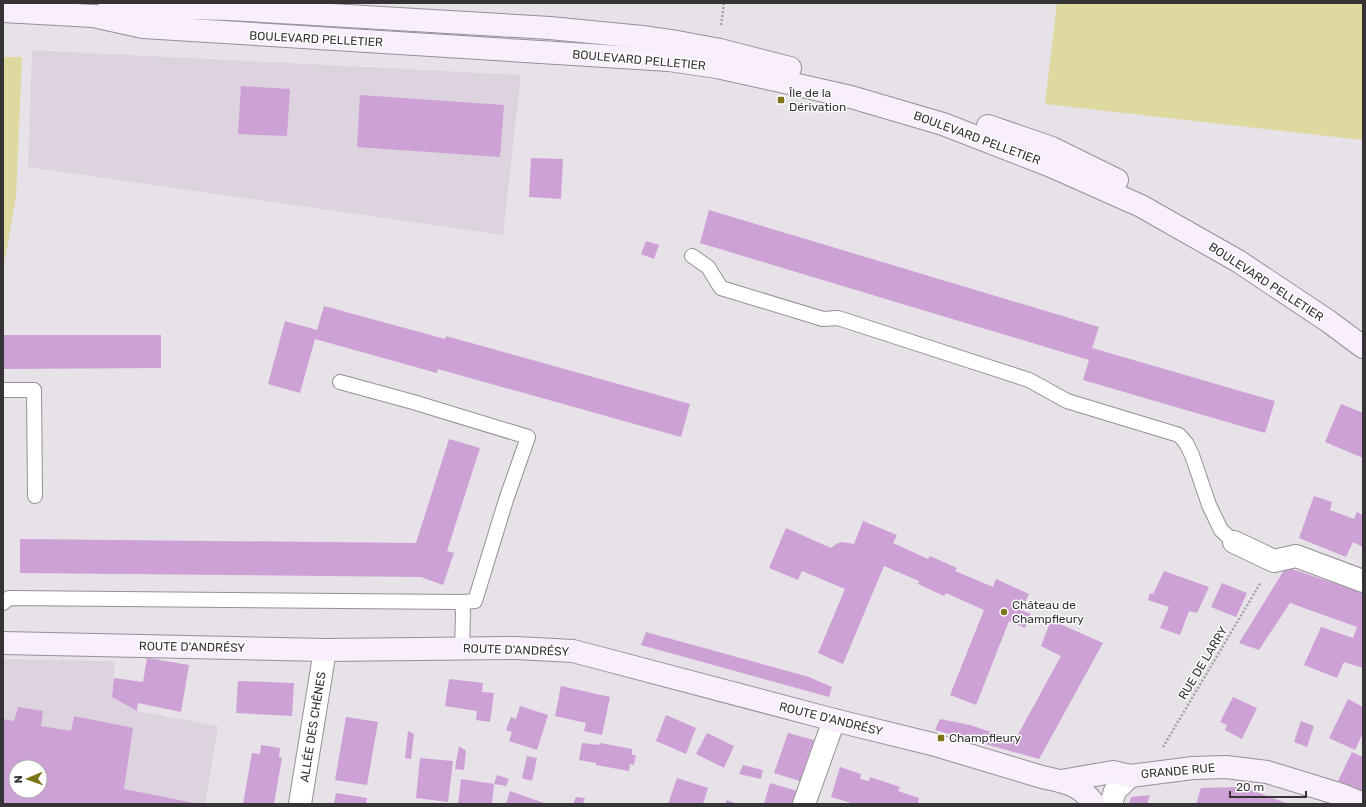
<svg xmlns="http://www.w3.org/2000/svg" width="1366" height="807" font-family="Rubik,sans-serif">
<rect width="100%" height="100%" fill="#e7e1e8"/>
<g fill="#ddd3df" fill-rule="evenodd">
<path d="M32,50L521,75L503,235L28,167Z"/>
<path d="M3,659L115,661L112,697L137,711L218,726L205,804H3ZM16,767H40V791H16Z"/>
</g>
<g fill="#ddd99f">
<path d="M1057,3H1363V140L1045,104Z"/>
<path d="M3,57H22L16,197L3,270Z"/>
</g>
<g fill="#cda0d6" fill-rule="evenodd">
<path d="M241,86L290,89L287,136L238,134Z"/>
<path d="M360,95L504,105L500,157L357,147Z"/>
<path d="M531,158L563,159L561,199L529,197Z"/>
<path d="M709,210L1099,327L1092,348L1275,401L1265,433L1083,380L1089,360L700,243Z"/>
<path d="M646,241L659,245L654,259L641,254Z"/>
<path d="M324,306L445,339L446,336L690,404L681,437L438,369L437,373L315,339L300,393L268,384L285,321L317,330Z"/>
<path d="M3,335H161V368L3,369Z"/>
<path d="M1341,404L1363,413V458L1325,442Z"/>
<path d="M449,439L480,448L447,551L454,553L443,585L421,577L20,573V539L416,543Z"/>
<path d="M1314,496L1332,502L1330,510L1354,519L1357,512L1363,515V547L1353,542L1346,557L1299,538Z"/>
<path d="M863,521L897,535L893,543L928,559L930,556L957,568L955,571L993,587L996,579L1029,594L1021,610L1031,614L1025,628L1009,621L976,705L950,695L984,610L946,593L944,596L918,584L919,581L884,566L843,664L818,653L845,589L802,571L798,580L769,568L786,528L831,548L836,544L842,542L854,544Z"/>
<path d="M1286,567L1363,593V668L1344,662L1337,678L1304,665L1321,627L1353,638L1357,627L1290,603L1259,650L1239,643Z"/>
<path d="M1164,571L1209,587L1197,613L1189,611L1180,635L1160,628L1169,607L1148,600L1150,593L1153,594Z"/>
<path d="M1222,583L1247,593L1236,617L1211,607Z"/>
<path d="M1051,620L1103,643L1039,759L935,730L940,719L970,725L1015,740L1061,656L1041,646Z"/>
<path d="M646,632L809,677L832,687L829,697L641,645Z"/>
<path d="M147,658L189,665L181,712L138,703L137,711L112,697L114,678L143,682Z"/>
<path d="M449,679L483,683L482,692L494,693L490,722L476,720L477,711L445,706Z"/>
<path d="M238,681L294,683L292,716L236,713Z"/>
<path d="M561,686L610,697L602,735L584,731L586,723L555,716Z"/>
<path d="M1233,697L1257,708L1242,739L1225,730L1227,725L1220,722Z"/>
<path d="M1348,699L1363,707V733L1355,750L1329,738Z"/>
<path d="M520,706L548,715L537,750L509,741L512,732L506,730L511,717L516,719Z"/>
<path d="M18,707L43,711L41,726L71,731L74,716L133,728L124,789L199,804H3V719L14,721ZM16,767H40V791H16Z"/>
<path d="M666,715L696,728L686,754L656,741Z"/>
<path d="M346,717L378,722L367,785L335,780Z"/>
<path d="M1301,721L1314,726L1307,747L1294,742Z"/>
<path d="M408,731L414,734L411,759L405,758Z"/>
<path d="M707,733L734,746L724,768L696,754Z"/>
<path d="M788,733L814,740L800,781L774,773Z"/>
<path d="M582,743L599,745L600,743L632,749V755H636L634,765L630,764L629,771L596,765V763L579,760Z"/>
<path d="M261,745L280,748L279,757L282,758L274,804H243L252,753L260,754Z"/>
<path d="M459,746L466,751L464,770L455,769Z"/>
<path d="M1352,752L1363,757V791L1338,781Z"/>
<path d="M527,756L537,758L532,781L522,778Z"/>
<path d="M420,758L453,761L448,802L416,798Z"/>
<path d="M743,765L763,770L761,779L739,774Z"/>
<path d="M840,767L861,774L860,779L869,781L870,777L900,787L898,791L919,798L918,804H855L831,797Z"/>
<path d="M497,775L509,779L506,786L494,784L492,804H458L461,779L494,784Z"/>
<path d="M677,778L708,788L703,804H668Z"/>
<path d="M770,783L797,791L792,804H764Z"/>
<path d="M1238,787L1251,790L1289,804H1196L1201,788Z"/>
<path d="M510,791L547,804H506Z"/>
<path d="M336,793L367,798L366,804H334Z"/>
<path d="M1150,795L1147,804H1129L1131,797Z"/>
<path d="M576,797L585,798L583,804H573Z"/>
<path d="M727,800L738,804H725Z"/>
</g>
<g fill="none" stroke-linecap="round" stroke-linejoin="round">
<defs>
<g id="lane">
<path d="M692,256L708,267L721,288L823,319L838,318L1029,380L1067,401L1179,435L1186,443L1192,455L1209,505L1221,530L1234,542"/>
<path d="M340,382L413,402L528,437L506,500L475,601L462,602L463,614L462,648"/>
<path d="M3,390H34L35,496"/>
<path d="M3,603L9,598L462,602"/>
</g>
<g id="street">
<path d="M1234,542L1274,561L1296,556L1363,581"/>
<path d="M300,804L325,650"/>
<path d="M804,804L834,720"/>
<path d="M1111,804L1115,791L1130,776"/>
</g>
<g id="secondary">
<path d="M3,11L93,16L143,27L669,60L717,67L851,97L943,124L1051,166L1141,206L1238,261L1328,321L1363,347"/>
<path d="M104,14L143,7L229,9L550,28L642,37L677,42L720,50L790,68"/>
<path d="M988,126L1052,148L1117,180"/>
<path d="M3,643L325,650L516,648L573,651L834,720L932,744L1042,777C1065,782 1080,784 1094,804"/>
<path d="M1061,781L1113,772L1130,776L1193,768L1226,767L1267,772L1342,795L1363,804"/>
</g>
</defs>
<use href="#lane" stroke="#959096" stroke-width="16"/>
<use href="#street" stroke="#959096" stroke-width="24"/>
<use href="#secondary" stroke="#959096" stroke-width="24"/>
<g stroke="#a5a1a6" stroke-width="2.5" stroke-dasharray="2 2" stroke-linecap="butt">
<path d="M721,25L724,3"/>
<path d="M1163,747L1261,582"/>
</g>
<use href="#lane" stroke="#fff" stroke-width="14"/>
<use href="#street" stroke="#fff" stroke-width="22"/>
<use href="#secondary" stroke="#f9eefb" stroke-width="22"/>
</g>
<g fill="#7d7417" stroke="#fff" stroke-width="1.5">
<rect x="777" y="96" width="8" height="8" rx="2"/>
<circle cx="1004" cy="612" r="4"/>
<rect x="937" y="734" width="8" height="8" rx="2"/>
</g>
<g text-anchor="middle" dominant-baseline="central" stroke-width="3" stroke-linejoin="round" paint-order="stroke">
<g font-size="12" fill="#353335" stroke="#fff">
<text transform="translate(316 39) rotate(3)">BOULEVARD PELLETIER</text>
<text transform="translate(639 60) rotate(5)">BOULEVARD PELLETIER</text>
<text transform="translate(977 138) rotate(20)">BOULEVARD PELLETIER</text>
<text transform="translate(1266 282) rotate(33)">BOULEVARD PELLETIER</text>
<text transform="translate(192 647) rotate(1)">ROUTE D'ANDRÉSY</text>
<text transform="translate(516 650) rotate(2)">ROUTE D'ANDRÉSY</text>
<text transform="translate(1203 663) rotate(-59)">RUE DE LARRY</text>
<text transform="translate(831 719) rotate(14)">ROUTE D'ANDRÉSY</text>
<text transform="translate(313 727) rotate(-81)">ALLÉE DES CHÊNES</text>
<text transform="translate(1178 771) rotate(-5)">GRANDE RUE</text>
</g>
<g font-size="12" fill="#353335" stroke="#fff" text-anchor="start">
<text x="789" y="93">Île de la<tspan x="789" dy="14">Dérivation</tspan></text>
<text x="1012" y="605">Château de<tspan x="1012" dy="14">Champfleury</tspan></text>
<text x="949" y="738">Champfleury</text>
</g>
</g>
<rect width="1366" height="807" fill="none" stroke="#353335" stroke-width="8"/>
<g transform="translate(28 779) rotate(268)"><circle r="19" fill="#ffffff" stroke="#aeadae"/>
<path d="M0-3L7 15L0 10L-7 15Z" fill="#7d7417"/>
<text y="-6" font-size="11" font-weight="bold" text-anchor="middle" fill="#353335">N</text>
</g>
<path d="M1230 791v6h76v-6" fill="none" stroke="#353335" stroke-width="2"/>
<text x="1236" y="791" font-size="12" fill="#353335" stroke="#ffffff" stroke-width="3" paint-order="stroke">20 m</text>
</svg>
